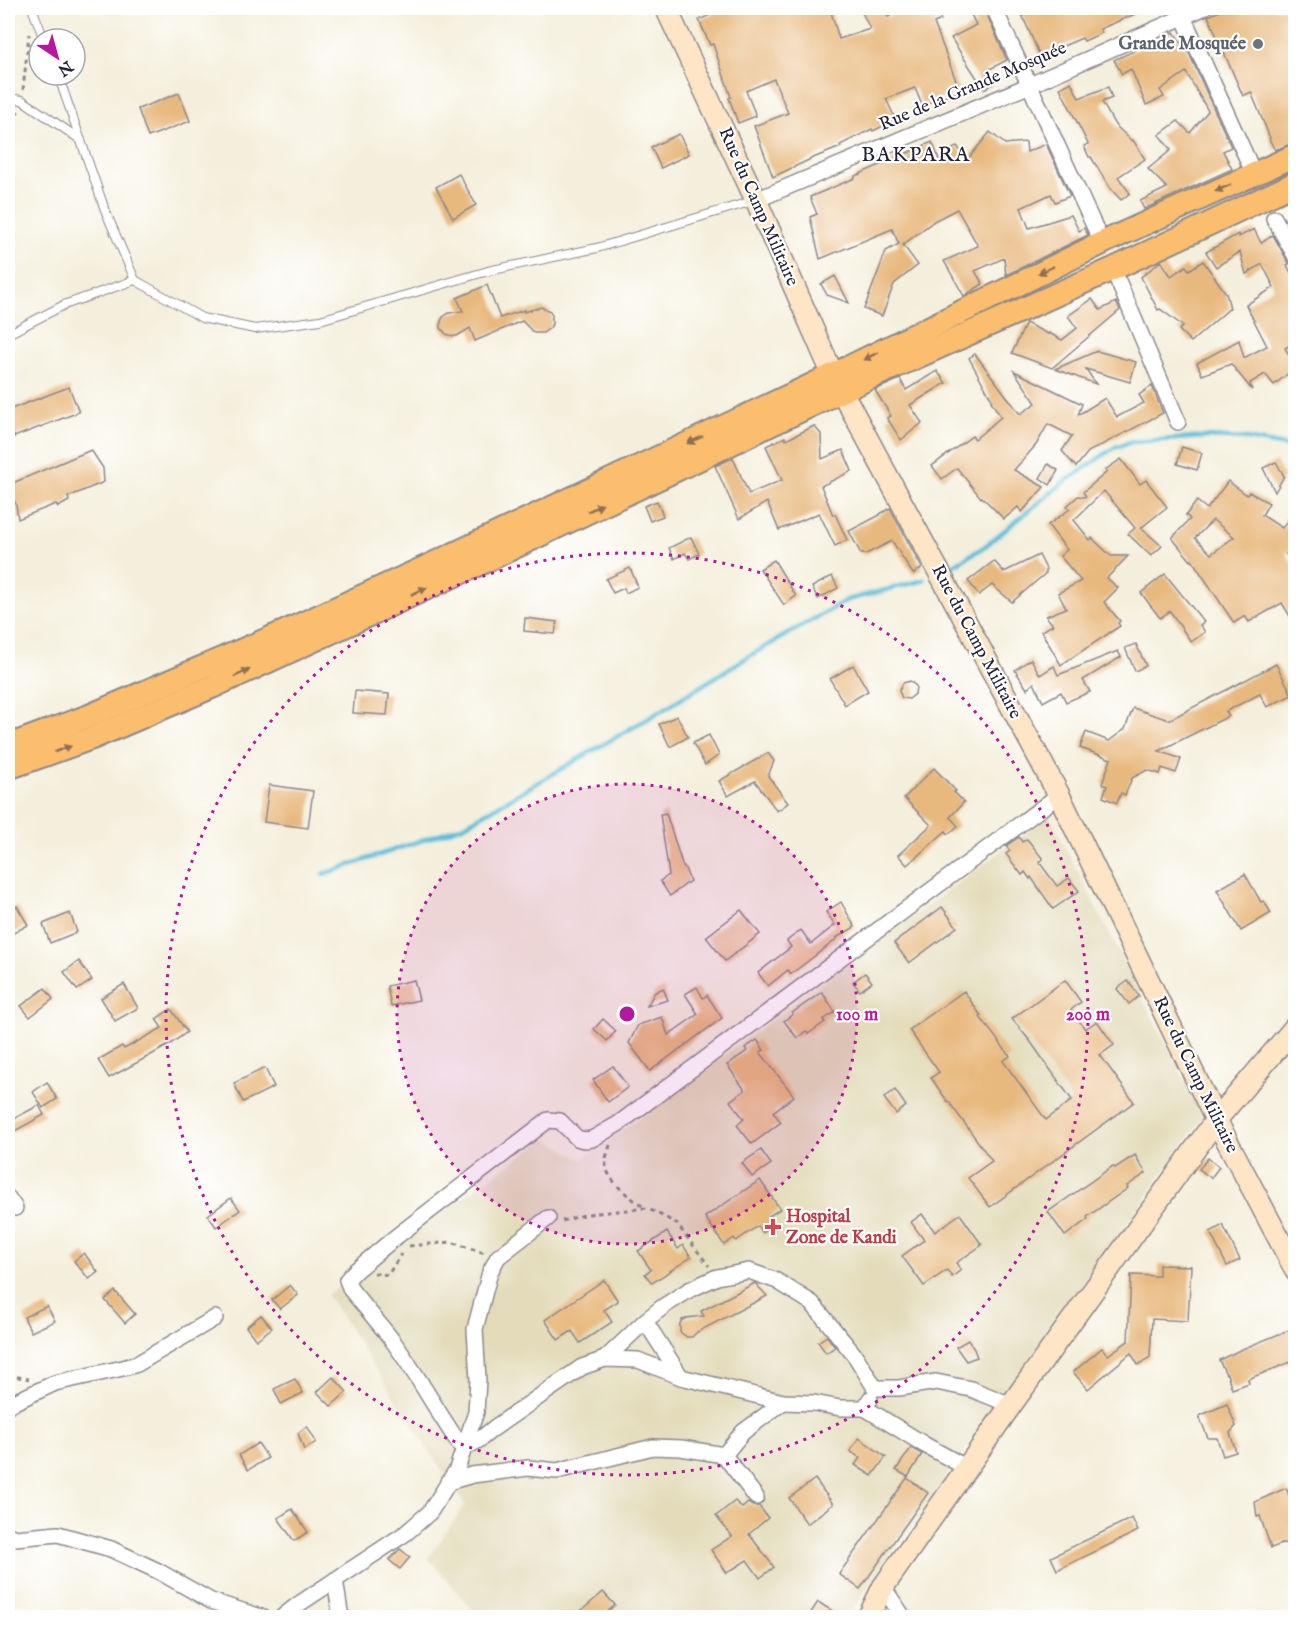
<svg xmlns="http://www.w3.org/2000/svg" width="1303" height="1625" font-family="'IM FELL English',serif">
<rect width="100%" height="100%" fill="#fff"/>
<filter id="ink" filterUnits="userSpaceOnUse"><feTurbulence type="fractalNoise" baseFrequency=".0167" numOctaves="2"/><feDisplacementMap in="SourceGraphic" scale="12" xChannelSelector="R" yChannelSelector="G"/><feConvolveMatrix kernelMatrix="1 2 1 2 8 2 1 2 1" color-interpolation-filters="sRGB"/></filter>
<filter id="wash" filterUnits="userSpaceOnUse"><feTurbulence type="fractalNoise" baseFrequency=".008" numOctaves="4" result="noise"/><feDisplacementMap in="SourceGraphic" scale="24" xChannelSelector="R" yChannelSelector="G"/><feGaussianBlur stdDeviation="1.35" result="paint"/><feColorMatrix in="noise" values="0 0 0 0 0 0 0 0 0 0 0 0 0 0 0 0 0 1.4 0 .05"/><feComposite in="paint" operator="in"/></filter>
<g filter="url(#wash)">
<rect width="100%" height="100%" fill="#f4efdc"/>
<path fill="#e3dbba" d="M1049,816L1204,1117L1009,1388L847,1617H479L428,1558L465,1505L327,1295L546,1138L582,1160Z"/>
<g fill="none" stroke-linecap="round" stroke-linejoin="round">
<g stroke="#5bbdd9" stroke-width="4.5">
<path d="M949,568L984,547L1063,483L1115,447L1131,442L1206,437L1247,439L1296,448"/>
<path d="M324,874L463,826L661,711L751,655L847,600L924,580"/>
</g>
</g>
<g id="blocks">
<g fill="#e8b97f" fill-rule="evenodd">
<path d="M725,8H830L839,39L870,29L860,8H883L888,17L904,8H935L941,20L934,23L960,91L922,105L915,88L886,99L896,120L873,131L872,129L840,145L841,147L813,158L773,177L754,126L788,113L774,79L746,91L756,116L738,123L729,98L731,97L713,44L710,45L699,20Z"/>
<path d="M968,8H984L1007,60L986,71L994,83L984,89L951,38L976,25Z"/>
<path d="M1019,8H1149L1100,29L1102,33L1084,41L1082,38L1040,56Z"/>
<path d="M1227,8H1296V142L1275,150L1269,139L1270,138L1251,92L1243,96L1208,16Z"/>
<path d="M1174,32L1181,43L1184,42L1231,147L1223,151L1232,169L1144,209L1140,201L1167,188L1148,169L1171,150L1159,135L1178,121L1190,133L1208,111L1186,72L1160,90L1164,97L1146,105L1131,69L1122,74L1114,60Z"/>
<path d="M1071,82L1079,98L1108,87L1112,98L1102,102L1115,125L1132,141L1133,140L1145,159L1118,177L1130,193L1121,200L1110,188L1091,157H1089L1084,146L1088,144L1060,88Z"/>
<path d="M179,93L190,121L148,137L138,109Z"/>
<path d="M990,132L1005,144L1026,142L1027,152L1046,144L1070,196L1055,202L1051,194L1021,208L1029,228L1071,215L1079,231L1084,228L1088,235L1006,275L1004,258L975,271L983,284L964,296L944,261L978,246L957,209L934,221L903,245L918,265L894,284L882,316L864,309L886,251L899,244L892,229L820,259L810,217L817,214L810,197L855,178V176L932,142L939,159L957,146L967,160Z"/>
<path d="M679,134L689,154L661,168L651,147Z"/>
<path d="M459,174L476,205L453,218L436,187Z"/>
<path d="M1254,229L1261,243L1273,235L1289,264L1287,265L1296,283V342L1285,348L1296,367L1274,385L1265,374L1250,383L1252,390L1231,364L1202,375L1197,363L1239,340L1244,358L1267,346L1246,305L1274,287L1262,264L1246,274L1240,252L1216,267L1206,252L1238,234L1239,237Z"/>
<path d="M1161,261L1171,276L1186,266L1189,270L1203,261L1226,293L1230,308L1191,342L1179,330L1183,326L1160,309L1158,310L1141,277Z"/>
<path d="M835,276L849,303L827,295L821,284Z"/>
<path d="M487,285L500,318L524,310V312L541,307L550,311L552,315V324L550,328L543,333H534L522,321L475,341L470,328L457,336H453L446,334L441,328V321L443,317L449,313L463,311L457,298Z"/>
<path d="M1092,299L1100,310L1116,302L1120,310L1052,368L1012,353L1026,323L1048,334L1049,333L1062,340L1077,328L1068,316Z"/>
<path d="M1097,351L1136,362L1130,382L1086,369L1096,384L1055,369Z"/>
<path d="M975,354L1020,414L1036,403L1014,371L1082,404L1078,415L1105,398L1117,417L1144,403L1139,395L1152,386L1163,413L1088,452L1076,467L1062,451L1072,436L1048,424L1036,445L1014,470L1044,487L1022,512L1018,507L1004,519L982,497L981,498L957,468L942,479L932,466L972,436L975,439L1001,417L991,401L992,400L969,358Z"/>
<path d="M937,371L946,383L910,405L922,423L901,440L887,418L891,416L875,390L900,379L906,390Z"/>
<path d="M69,387L79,412L14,437L8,419V410Z"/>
<path d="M814,426L821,434L822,459L843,450L852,471L821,486L833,515L835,514L847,540L835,546L819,513L779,530L767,502L739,519L715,466L733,458L749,494L782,480L766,446L785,437L786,440Z"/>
<path d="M1182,447L1202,453L1197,470L1177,464Z"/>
<path d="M91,450L103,468L104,482L68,497L69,501L58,507L56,504L18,519L16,504L8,492V485Z"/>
<path d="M1121,459L1140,484L1146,480L1167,507L1141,528L1162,546L1151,556L1128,534L1135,528L1104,491L1074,520L1090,540L1092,538L1111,556H1128L1107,578L1118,588L1104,602L1120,621L1118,623L1120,626L1061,665L1041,631L1053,625L1046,616L1066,608L1058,593L1081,581L1060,556L1067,550L1048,525L1070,509L1067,506L1078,496L1084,497L1086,496L1083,492L1107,472L1105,470Z"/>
<path d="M1276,462L1284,476L1275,492L1263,468Z"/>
<path d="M1048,464L1058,470L1050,485L1040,478Z"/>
<path d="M1228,481L1247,495L1249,492L1269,503L1262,515L1282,528L1296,508V544L1286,554L1296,569V626L1282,603L1249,622L1245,616L1234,623L1192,560L1191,561L1172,538L1190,519L1186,515L1197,501L1207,509ZM1213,520L1234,537L1211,554L1195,538Z"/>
<path d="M657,501L663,516L650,521L644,506Z"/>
<path d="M890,508L922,568L913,574L892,541L866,554H861L849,531L880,515V514Z"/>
<path d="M691,537L699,554L689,559L685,553L674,559L669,548Z"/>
<path d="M1039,555L1046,569V573L1012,602L992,585L979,595L968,581L994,561L1004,572Z"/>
<path d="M774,560L796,596L784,605L760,569Z"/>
<path d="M630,568L638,587L626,593L624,588L613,593L606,579Z"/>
<path d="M1165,574L1204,622L1200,625L1205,632L1191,642L1170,611L1160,618L1141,593Z"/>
<path d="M832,576L838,588L818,599L812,587Z"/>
<path d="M525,618L557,622L555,634L524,631Z"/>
<path d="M1136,644L1146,666L1135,671L1125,648Z"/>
<path d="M1118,651L1121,657L1083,680L1090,692L1066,702L1061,692L1043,702L1034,683L1027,689L1015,670L1031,659L1040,675L1054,666L1058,675Z"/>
<path d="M1276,664L1292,695L1267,707L1260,694L1226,711L1229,716L1159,751L1181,759L1176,773L1162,768L1160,774L1147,770L1132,778L1125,795L1121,793L1117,803L1103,797L1107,786L1102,784L1111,759L1080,748L1086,732L1109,741L1125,729L1133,708L1169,720Z"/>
<path d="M853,665L868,691L845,705L830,679Z"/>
<path d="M910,681L916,686L915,694L909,699L902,698L899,691L903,683Z"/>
<path d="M355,691L389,694L387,715L353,713Z"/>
<path d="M677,716L688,737L670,747L659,724Z"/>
<path d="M709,735L719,755L705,765L693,743Z"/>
<path d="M768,753L774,761L768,776L788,803L777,811L755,781L728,796L719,781Z"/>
<path d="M934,768L956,791L954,792L964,802L950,817L958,826L948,834L946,831L907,865L898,855L931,825L904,798Z"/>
<path d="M269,785L313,791L308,828L264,822Z"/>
<path d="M666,813L683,867L684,866L690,881L670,896L660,881L669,875L660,814Z"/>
<path d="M1019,837L1022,842L1027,839L1043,859L1039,862L1057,886L1069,878L1079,891L1053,909L1031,877L1030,879L1025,872L1022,875L1006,854L1010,851L1006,846Z"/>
<path d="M1245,874L1261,902L1264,901L1271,913L1241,931L1217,890Z"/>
<path d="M841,902L855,927L836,938L837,939L791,974L788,970L768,986L758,973L791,947L787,941L801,930L811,944L835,925L826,912Z"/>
<path d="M17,906L28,925L8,936V911Z"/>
<path d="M942,907L957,927L909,963L894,943Z"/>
<path d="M741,910L760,934L725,961L706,937Z"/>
<path d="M70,913L77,932L50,943L43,924Z"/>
<path d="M79,961L92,980L77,990L64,972Z"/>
<path d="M865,973L872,982L860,991L853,982Z"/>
<path d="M414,980L419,1000L391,1006L387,986Z"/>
<path d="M1065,980L1081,1002L1071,1010L1085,1029L1097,1021L1114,1045L1100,1055L1134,1102L990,1207L968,1178L992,1161L949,1102H948L931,1078L939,1072L909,1030L964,991L981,1016L980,1017L1010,1056L1003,1061L1046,1120L1072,1100L1030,1041L1012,1019Z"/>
<path d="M1128,981L1139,996L1129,1004L1117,989Z"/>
<path d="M124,984L138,1008L115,1021L101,998Z"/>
<path d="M697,987L703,998L707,995L722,1018L650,1071L629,1043L638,1025L662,1017L668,1035L698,1014L685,994Z"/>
<path d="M45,988L53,999L30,1017L21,1006Z"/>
<path d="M663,988L668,1000L647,1006L655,992Z"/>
<path d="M822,992L835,1012L823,1020L825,1022L808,1034L806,1031L797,1038L784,1021L793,1014L792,1013Z"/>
<path d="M171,1009L187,1032L169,1045L109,1078L98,1060L122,1046L124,1049L162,1028L156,1019Z"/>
<path d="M603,1019L616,1031L607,1041L594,1029Z"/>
<path d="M757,1040L764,1050L760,1052L794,1096L773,1112L781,1122L752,1144L737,1125L744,1119L730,1101L745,1090L727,1065L747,1051L745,1048Z"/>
<path d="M613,1066L628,1087L608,1102L593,1080Z"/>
<path d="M265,1068L274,1087L243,1102L234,1083Z"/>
<path d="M47,1082L57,1099L43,1108L33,1092Z"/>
<path d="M895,1090L906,1106L896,1114L884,1098Z"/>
<path d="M39,1105L44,1115L13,1132L8,1122Z"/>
<path d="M761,1150L771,1164L752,1177L742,1163Z"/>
<path d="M1135,1155L1146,1173L1127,1186L1128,1188L1087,1217L1088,1219L1065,1236L1048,1212L1113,1166L1115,1168Z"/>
<path d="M1208,1158L1219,1167L1211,1178L1199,1169Z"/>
<path d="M760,1180L780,1209L769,1216L775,1225L763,1233L758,1226L736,1241L734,1238L724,1245L705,1217Z"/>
<path d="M231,1198L240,1210L216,1227L208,1215Z"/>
<path d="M922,1214L935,1232L960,1214L982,1245L956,1263L961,1270L952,1277L947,1270L924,1286L902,1256L924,1240L911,1222Z"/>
<path d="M1223,1225L1240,1260L1227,1266L1210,1232Z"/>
<path d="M667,1232L678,1249L683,1245L691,1257L652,1283L645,1274L651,1270L638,1251Z"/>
<path d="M84,1253L98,1272L89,1279L74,1261Z"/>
<path d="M1159,1265L1191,1266L1188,1321L1152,1319L1150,1357L1138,1365L1131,1353L1088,1389L1073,1372L1102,1348L1108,1355L1128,1341L1131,1275L1159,1276Z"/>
<path d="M604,1280L618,1301L604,1310L612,1322L580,1343L572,1331L558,1340L545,1320Z"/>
<path d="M755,1283L767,1296L697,1332L692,1337H687L680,1332V1323L682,1320L686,1318L704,1316L701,1311Z"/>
<path d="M290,1285L298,1295L280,1309L272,1300Z"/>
<path d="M115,1291L135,1314L125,1323L105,1300Z"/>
<path d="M47,1306L55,1321L31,1332L24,1317Z"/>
<path d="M261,1315L272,1328L256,1340L246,1327Z"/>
<path d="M1296,1327V1360L1248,1379L1249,1383L1232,1389L1227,1374H1226L1219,1360L1240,1350Z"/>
<path d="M827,1336L835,1347L826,1353L818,1342Z"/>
<path d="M968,1340L974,1349L977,1357L966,1361L956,1347Z"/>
<path d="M333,1377L347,1392L331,1406L317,1392Z"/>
<path d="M295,1379L303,1393L281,1404L274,1389Z"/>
<path d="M1227,1404L1236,1426L1230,1433L1236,1452L1223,1456L1217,1438H1208L1199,1416Z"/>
<path d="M307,1426L316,1442L304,1450L298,1433Z"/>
<path d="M859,1438L886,1457L872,1476L855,1465L860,1458L850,1451Z"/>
<path d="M258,1443L268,1458L248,1470L239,1455Z"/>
<path d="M911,1448L922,1454L908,1477L896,1470Z"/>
<path d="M907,1478L928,1493L860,1589L839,1574Z"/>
<path d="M815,1479L833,1504L807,1524L789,1498Z"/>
<path d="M1286,1488L1289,1495L1296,1492V1539L1271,1548L1260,1516L1257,1517L1255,1502Z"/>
<path d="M735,1501L742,1508L748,1503L753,1506H759L768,1518L749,1534L774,1567L760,1578L747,1560L727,1573L711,1550L732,1536L716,1516Z"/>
<path d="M292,1509L308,1532L294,1541L278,1518Z"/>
<path d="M1132,1518L1138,1531L1057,1570L1051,1557Z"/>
<path d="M400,1549L410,1557L400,1569L389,1560Z"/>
<path d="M603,1592L615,1605L601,1617H574Z"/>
<path d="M818,1602L842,1617H808Z"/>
</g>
</g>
</g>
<g filter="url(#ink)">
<use href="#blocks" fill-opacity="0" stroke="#8b888c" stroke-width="1.5"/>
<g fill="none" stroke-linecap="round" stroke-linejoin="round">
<defs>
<g id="lane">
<path d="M32,8L44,39"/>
<path d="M58,75L105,210L135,280L202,318L255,329L320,320L488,271L597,248L756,200"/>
<path d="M8,98L22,100L81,140"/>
<path d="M8,334L64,305L135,280"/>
</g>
<g id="street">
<path d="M994,8L1102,243"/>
<path d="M1180,10L1254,174"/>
<path d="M756,200L1030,85L1203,8"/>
<path d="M1274,218L1296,257"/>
<path d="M1113,269L1178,422"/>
<path d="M8,1198L15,1208"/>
<path d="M645,1321L681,1377L783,1402L814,1403L840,1408H865"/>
<path d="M605,1359L645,1321L664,1306L689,1290L717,1277L749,1271L777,1281L812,1303L856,1357L875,1388"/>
<path d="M681,1377L638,1360L605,1359L582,1367L494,1428L479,1440L463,1449C438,1414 418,1375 392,1340C379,1323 365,1307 351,1290L347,1280L355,1271L397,1236L548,1120L560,1121L577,1138L584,1140L592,1139L618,1124L1059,795"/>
<path d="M875,1388H899L936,1382L971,1389L1011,1405"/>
<path d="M870,1399L865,1408L925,1445L967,1468"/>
<path d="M8,1405L55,1383L123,1368L137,1364L215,1318"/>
<path d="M724,1455L756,1497"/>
<path d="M448,1482L472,1475L528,1468L557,1471L653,1447L681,1448L724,1455L743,1432L783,1402"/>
<path d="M8,1535L15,1538L58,1534L111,1549L158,1571L211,1601L264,1618"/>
<path d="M335,1580L341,1618"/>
<path d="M883,1587L904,1618"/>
<path d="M281,1618L296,1606L406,1533L430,1512L457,1469L476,1412L478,1380L475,1329L490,1272L498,1257L548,1218"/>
</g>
<g id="secondary">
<path d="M666,8L756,200L833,375L1059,795L1216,1120L1296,1271"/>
<path d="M868,1618L883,1587L1011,1405L1216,1120L1296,1026"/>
</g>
<g id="primary">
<path d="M8,746L89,716L282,633L439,561L833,375L1102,243L1296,155"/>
<path d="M8,768L92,738L214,686L475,566L841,391L1113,269L1296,183"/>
</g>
</defs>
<use href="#lane" stroke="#8b888c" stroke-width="10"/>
<use href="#street" stroke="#8b888c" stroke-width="18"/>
<use href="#secondary" stroke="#8b888c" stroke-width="24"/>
<use href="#primary" stroke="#8b888c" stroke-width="26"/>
<g stroke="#8b888c" stroke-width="3" stroke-dasharray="4.5 4.5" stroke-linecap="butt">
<path d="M23,90L29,34"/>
<path d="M8,148L18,111"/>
<path d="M610,1145C609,1150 606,1155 606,1160C603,1179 631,1198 645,1208"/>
<path d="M562,1221L588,1214L647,1208L676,1223L709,1266"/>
<path d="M409,1246L451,1242L485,1253"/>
<path d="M374,1273L388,1275L401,1254"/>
<path d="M8,1375L29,1379"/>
</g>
<use href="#lane" stroke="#fff" stroke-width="8"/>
<use href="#street" stroke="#fff" stroke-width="15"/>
<use href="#secondary" stroke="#fde5c5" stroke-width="21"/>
<use href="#primary" stroke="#fbbd6e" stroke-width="22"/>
</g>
<defs><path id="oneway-solid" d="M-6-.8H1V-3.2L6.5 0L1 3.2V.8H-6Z" transform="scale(1.5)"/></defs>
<g fill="#8e7054">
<use href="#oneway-solid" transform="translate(1223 188) rotate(156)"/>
<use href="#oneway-solid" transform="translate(1046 270) rotate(154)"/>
<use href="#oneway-solid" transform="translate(871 356) rotate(154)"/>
<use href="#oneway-solid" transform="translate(695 440) rotate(155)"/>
<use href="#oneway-solid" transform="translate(595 508) rotate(-26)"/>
<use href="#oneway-solid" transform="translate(419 591) rotate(-25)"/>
<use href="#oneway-solid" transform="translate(242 673) rotate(-25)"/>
<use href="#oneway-solid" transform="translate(63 749) rotate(-20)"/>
</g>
</g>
<circle cx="627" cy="1014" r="230" fill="#b5179e" fill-opacity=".12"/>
<g fill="none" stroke="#b5179e" stroke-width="3" stroke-dasharray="3 6">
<circle cx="627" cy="1014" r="230"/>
<circle cx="627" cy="1014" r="461"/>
</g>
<circle fill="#6b7280" stroke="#fff" stroke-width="2" cx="1258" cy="44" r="6"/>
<path fill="#e0444e" stroke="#fff" stroke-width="2" d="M770 1218h6v6h6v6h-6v6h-6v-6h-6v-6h6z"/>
<g text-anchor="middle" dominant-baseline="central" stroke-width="4.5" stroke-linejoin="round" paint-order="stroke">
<g font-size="18" font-weight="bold" fill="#5b616d" stroke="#fff" text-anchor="end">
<text x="1246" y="44">Grande Mosquée</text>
</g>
<g font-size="18" fill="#22223b" stroke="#fff">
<text transform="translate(973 87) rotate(-23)">Rue de la Grande Mosquée</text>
<text transform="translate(758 207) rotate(66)">Rue du Camp Militaire</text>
<text transform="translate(976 642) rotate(62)">Rue du Camp Militaire</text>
<text transform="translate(1195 1075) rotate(64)">Rue du Camp Militaire</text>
</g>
<g font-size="18" font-weight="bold" fill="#be3a42" stroke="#fff" text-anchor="start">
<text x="786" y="1217">Hospital<tspan x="786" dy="21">Zone de Kandi</tspan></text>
</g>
<g font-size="21" letter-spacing="1.5" fill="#22223b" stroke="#fff">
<text x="916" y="155">BAKPARA</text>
</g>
</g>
<circle cx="627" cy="1014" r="9" fill="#b5179e" stroke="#fff" stroke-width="3"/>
<g font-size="18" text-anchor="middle" font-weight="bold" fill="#b5179e" stroke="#fff" stroke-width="4.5" stroke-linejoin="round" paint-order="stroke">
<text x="857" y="1020">100 m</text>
<text x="1088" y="1020">200 m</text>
</g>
<rect width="1303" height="1625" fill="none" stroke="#fff" stroke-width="30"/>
<g transform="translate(57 57) rotate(144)"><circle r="28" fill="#ffffff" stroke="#a7a7b1" stroke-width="1.5"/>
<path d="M0-4.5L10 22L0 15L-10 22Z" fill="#b5179e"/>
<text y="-9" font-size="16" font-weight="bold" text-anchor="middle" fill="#22223b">N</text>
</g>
</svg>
